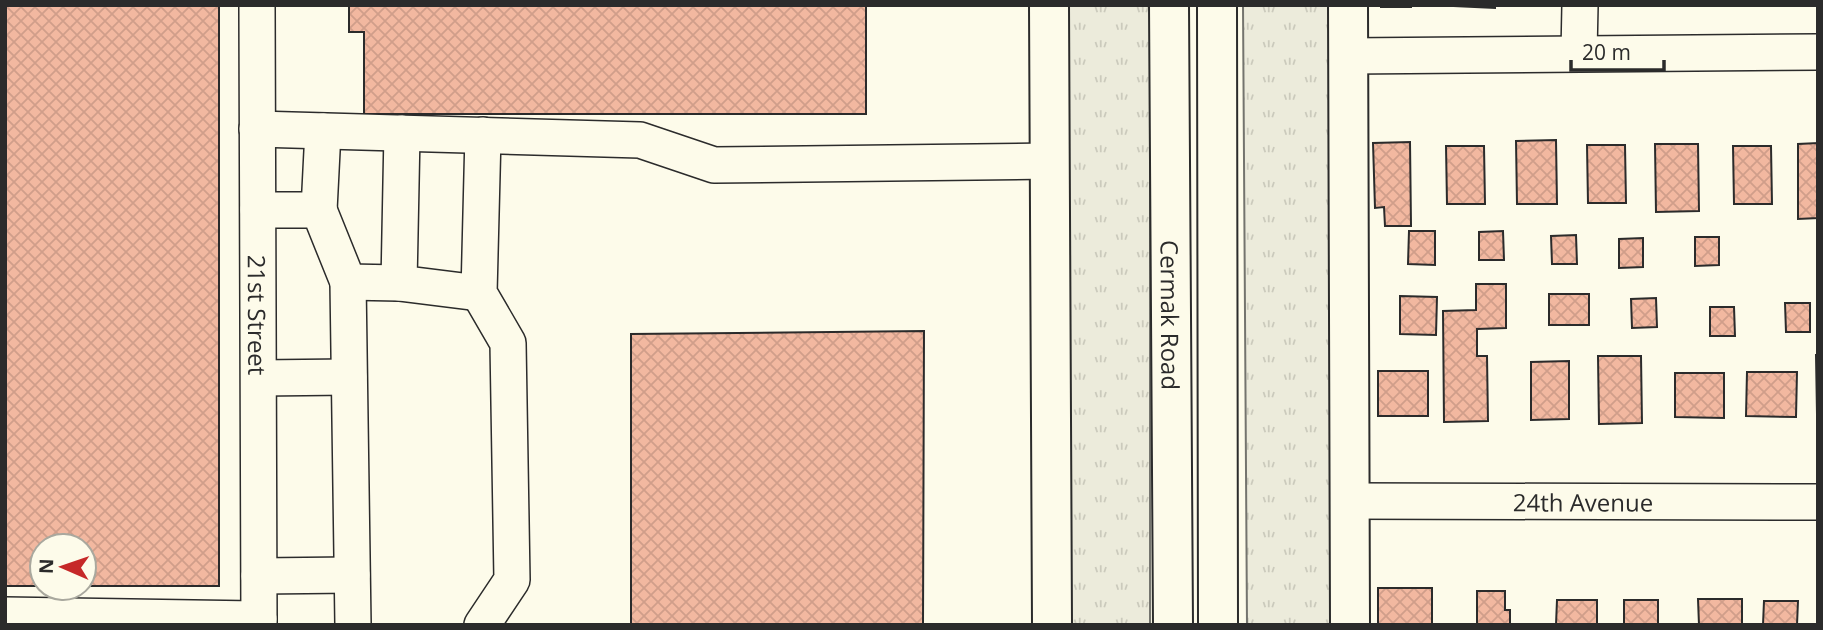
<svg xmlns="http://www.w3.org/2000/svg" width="1823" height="630" font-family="'Open Sans',sans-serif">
<defs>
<pattern id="grass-tufts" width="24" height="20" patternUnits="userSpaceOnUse" patternTransform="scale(1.75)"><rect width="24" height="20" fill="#ecebdb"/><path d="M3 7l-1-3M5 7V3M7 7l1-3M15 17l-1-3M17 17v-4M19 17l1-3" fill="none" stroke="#cbcabc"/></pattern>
<pattern id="building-cross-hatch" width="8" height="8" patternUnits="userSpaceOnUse" patternTransform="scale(1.75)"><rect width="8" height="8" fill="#f2b8a0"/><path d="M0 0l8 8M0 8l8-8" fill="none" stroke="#d09e8a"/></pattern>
</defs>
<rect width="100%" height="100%" fill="#fdfbea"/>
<g fill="url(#grass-tufts)" stroke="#74746e" stroke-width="2">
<path d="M1065,5H1150V625H1066Z"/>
<path d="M1243,5H1329L1331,625H1247Z"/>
</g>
<g fill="url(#building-cross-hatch)" stroke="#2b2b2b" stroke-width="2">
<path d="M5,5H219V586H84V546H42V586H5Z"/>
<path d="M349,5H866V114H364V32H349Z"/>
<rect x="1381" y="5" width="30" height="2"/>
<path d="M1432,5H1495V8Z"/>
<path d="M1556,140L1557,204H1517L1516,141Z"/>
<path d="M1410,142L1411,226H1385L1384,207L1375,208L1373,143Z"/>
<path d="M1818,143V218L1798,219V144Z"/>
<path d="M1655,144H1698L1699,211L1656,212Z"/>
<path d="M1587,145H1625L1626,203H1588Z"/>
<path d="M1446,146H1484L1485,204H1447Z"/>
<path d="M1733,146H1771L1772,204H1734Z"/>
<path d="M1409,231H1435V265L1408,264Z"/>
<path d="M1503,231L1504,260H1479V232Z"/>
<path d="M1576,235L1577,264H1552L1551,236Z"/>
<path d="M1695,237H1719V265L1695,266Z"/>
<path d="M1643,238V267L1619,268V239Z"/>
<path d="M1476,284H1506V328L1477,329V356H1487L1488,421L1444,422L1443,311L1476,310Z"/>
<rect x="1549" y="294" width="40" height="31"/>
<path d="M1400,296L1437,297L1436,335L1400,334Z"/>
<path d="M1656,298L1657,327L1632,328L1631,299Z"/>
<path d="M1785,303H1810V332H1786Z"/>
<path d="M1710,307H1734L1735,336H1710Z"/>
<path d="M924,331L923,625H631V334Z"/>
<path d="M1816,355H1818V414H1817Z"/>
<path d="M1598,356H1641L1642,423L1599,424Z"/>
<path d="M1569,361V419L1531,420V362Z"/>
<rect x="1378" y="371" width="50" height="45"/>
<path d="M1747,372H1797L1796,417L1746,416Z"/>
<path d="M1675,373H1724V418L1675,417Z"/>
<rect x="1378" y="588" width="54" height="37"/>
<path d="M1477,591H1505V610H1510V625H1477Z"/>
<path d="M1698,599H1742V625H1699Z"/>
<path d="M1557,600H1597V625H1556Z"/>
<rect x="1624" y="600" width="34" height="25"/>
<path d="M1764,601H1798L1797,625H1763Z"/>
</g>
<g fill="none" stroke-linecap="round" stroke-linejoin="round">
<defs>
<g id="minor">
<path id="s1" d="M257,5L259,625"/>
<path d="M1579,53L1580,5"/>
<path d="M1348,56L1818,52"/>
<path d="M257,129L640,140L714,165L1050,161"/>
<path d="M402,133L399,283L479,293"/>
<path d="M258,210H319L348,282L399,283"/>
<path d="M319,210L323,131"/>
<path d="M348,282L353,625"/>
<path d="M259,378L349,377"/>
<path id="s2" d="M1349,501L1818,502"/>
<path d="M259,576L352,575"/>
<path d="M5,615L259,619"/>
<path d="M482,625L512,580L508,343L479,293L483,135"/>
</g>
<g id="major">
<path d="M1049,5L1052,625"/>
<path id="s3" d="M1169,5L1173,625"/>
<path d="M1217,5L1218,625"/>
<path d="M1348,5L1350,625"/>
</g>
</defs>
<use href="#minor" stroke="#2b2b2b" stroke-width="38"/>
<use href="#major" stroke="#2b2b2b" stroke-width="42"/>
<use href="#minor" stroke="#fdfbea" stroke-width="35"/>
<use href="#major" stroke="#fdfbea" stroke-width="38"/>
</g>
<g text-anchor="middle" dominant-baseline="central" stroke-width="5" stroke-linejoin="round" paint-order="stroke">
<g font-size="24" fill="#2b2b2b" stroke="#fdfbea">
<text stroke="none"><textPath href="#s1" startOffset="310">21st Street</textPath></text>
<text stroke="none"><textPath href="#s3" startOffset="310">Cermak Road</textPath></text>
<text stroke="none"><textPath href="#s2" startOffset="234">24th Avenue</textPath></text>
</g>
</g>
<rect width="1823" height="630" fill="none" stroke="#2b2b2b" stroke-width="14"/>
<g transform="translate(63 567) rotate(272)"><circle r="33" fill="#fdfbea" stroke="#a9a89e" stroke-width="2"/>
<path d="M0-5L12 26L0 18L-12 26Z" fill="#c62828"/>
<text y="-10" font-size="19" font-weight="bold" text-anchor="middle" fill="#2b2b2b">N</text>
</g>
<path d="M1571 60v10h93v-10" fill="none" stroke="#2b2b2b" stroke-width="3.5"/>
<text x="1582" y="60" font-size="21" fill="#2b2b2b" stroke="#fdfbea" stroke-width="5" paint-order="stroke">20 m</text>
</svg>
